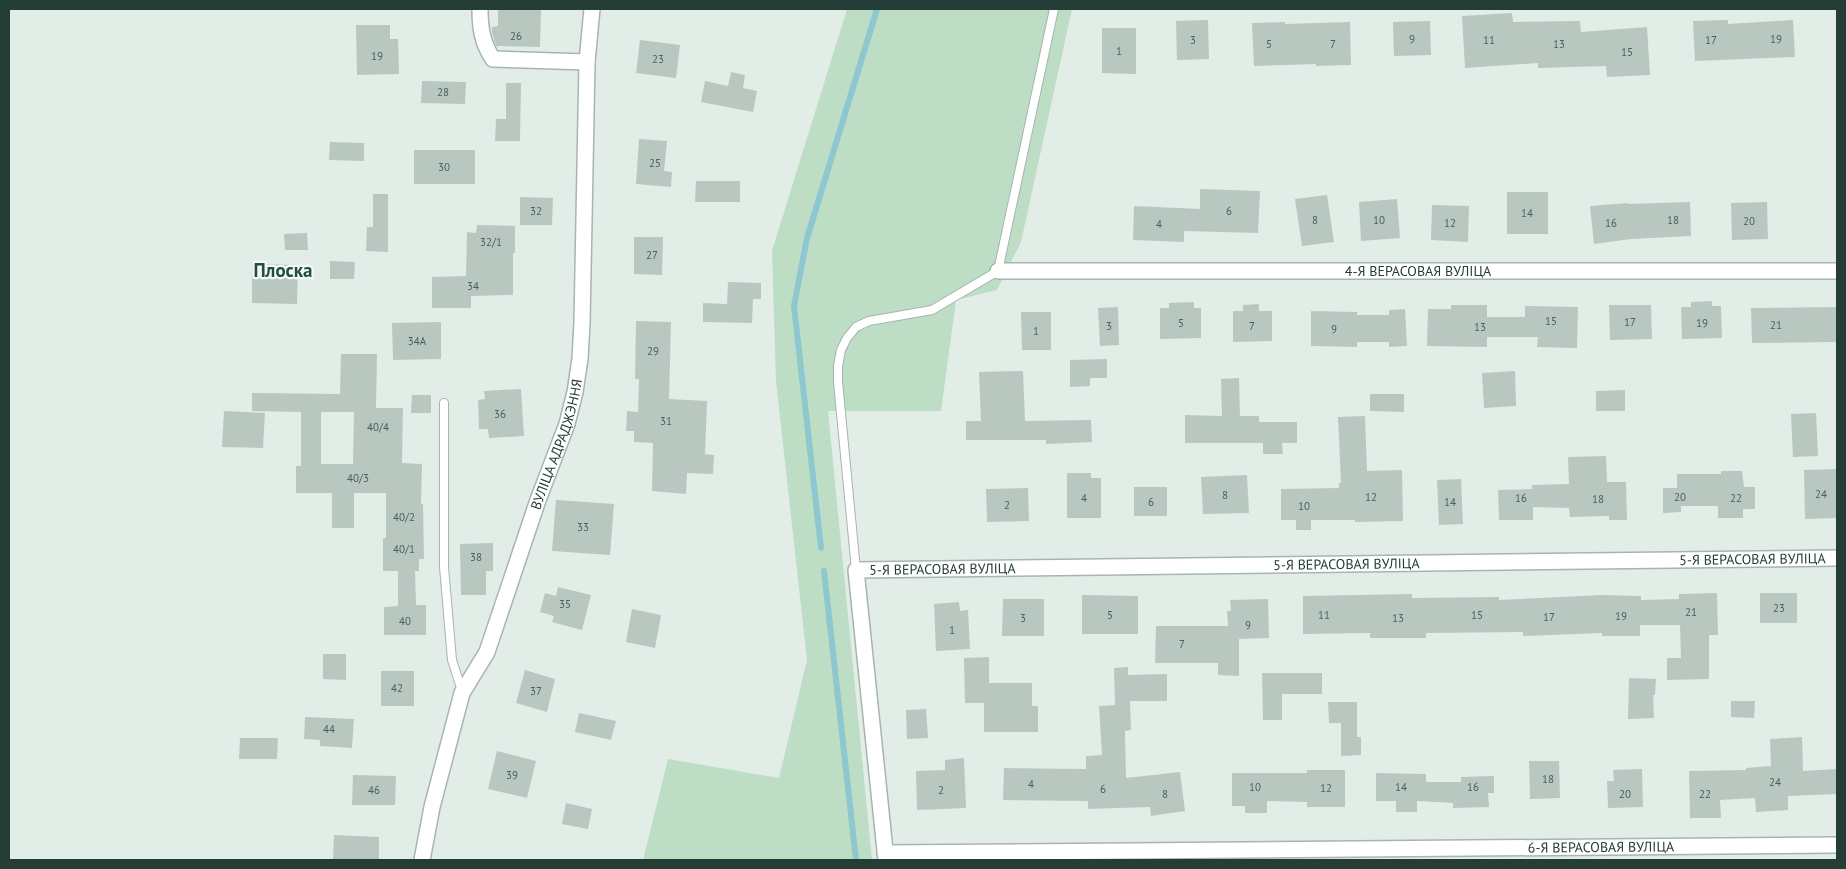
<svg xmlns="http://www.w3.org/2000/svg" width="1846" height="869" font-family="'PT Sans',sans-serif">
<rect width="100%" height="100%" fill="#e3ede8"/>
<path fill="#bdddc5" d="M847,9H1072L1021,242L997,290L956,300L941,411H828L872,860H643L668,759L779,778L807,660L776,381L772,251Z"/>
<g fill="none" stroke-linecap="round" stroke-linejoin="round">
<g stroke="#8ec7cf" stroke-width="6">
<path d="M821,548L794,306L807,238L877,9"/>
<path d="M824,571L856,860"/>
</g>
</g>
<g fill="#b9c7c1" fill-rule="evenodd">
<path d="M498,9H541L540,47L496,46L492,33V27L498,26Z"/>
<path d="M1512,13L1513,22L1580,21L1581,32L1647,27L1650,75L1607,77L1606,66L1538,68V63L1465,68L1462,16Z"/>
<path d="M1208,20L1209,59L1177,60L1176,21Z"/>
<path d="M1728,20V24L1793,20L1795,57L1695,61L1693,21Z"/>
<path d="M1430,21L1431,55L1394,56L1393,22Z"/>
<path d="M1285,22V24L1350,22L1351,65L1316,66V64L1254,66L1252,23Z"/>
<path d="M356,25H390V39H398L399,74L357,75Z"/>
<path d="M1102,28H1136V74L1102,73Z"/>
<path d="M640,40L680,45L676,78L636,73Z"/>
<path d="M731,72L745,75L743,88L757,91L753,112L701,102L705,81L728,86Z"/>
<path d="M422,81L466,82L465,104L421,103Z"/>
<path d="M506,83H521L520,141H495L496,119H506Z"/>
<path d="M639,139L667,141L664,171L672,172L671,187L636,184Z"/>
<path d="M330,142L364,143V161L329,160Z"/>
<rect x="414" y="150" width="61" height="34"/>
<path d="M696,181H740V202H695Z"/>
<path d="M1200,189L1260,191L1258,233L1184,231V242L1133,240L1134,206L1200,209Z"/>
<rect x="1507" y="192" width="41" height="42"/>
<path d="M373,194H388V252L366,251L367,227H373Z"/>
<path d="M1327,195L1334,242L1302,246L1295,199Z"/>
<path d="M520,197L553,198L552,225H520Z"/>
<path d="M1397,199L1400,238L1361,241L1359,202Z"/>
<path d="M1690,202L1691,236L1631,239L1594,244L1590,206L1628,203V204Z"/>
<path d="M1767,202L1768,239L1732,240L1731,203Z"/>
<path d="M1432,205L1469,206L1468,242L1431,240Z"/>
<path d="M477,225L515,226V253H513V295L471,296V308H432V277L466,276L467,232L476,233Z"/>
<path d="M307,233L308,250H285L284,234Z"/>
<path d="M634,237H663L662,275L634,274Z"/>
<path d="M330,261L355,262L354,279H330Z"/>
<path d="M252,264L298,265L297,304L252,303Z"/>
<path d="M728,282L761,283V299H753L752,323L703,322V303L727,304Z"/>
<path d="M1712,301V306H1721L1722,338L1682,339L1681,307H1691V302Z"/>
<path d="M1194,302V308H1201V338L1160,339V308H1169V303Z"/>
<path d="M1259,304V311H1272V341L1233,342V311H1243V305Z"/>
<path d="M1451,305H1487V317H1525V306L1578,307L1577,348L1537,347L1538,337H1487V347L1427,346L1428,309H1451Z"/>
<path d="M1609,305H1651L1652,339L1610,340Z"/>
<path d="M1118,307L1119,345L1100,346L1098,308Z"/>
<path d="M1837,307V342L1752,343L1751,308Z"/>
<path d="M1405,309L1407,346L1389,347V342H1357V347L1311,346V311L1357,312V315H1389V310Z"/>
<path d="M1021,312H1051V350H1022Z"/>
<path d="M636,321L671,322L669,399L707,401L705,454L714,455L713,474L687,473L686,494L652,491L653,443L634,442V431H626L627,411L638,412L639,379H635Z"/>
<path d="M441,322V359L393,360L392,323Z"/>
<path d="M341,354H377L376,408H403L402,463L422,464L421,504H423L424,559H419V571H415L416,605H426V635H384V607L398,606V571H383V538H386V493H354V528H332V493H296V466H301V412L252,411V393L340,394ZM321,412H354L353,464H321Z"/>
<path d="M1107,359V378H1090V386L1070,387V360Z"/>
<path d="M1023,371L1025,421L1091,420L1092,442L1046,444V440H966V421H981L979,372Z"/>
<path d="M1515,371L1516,406L1484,408L1482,373Z"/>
<path d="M1239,378L1240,416H1259V422H1297V443H1282L1283,454H1263V443H1185V415L1222,416L1221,379Z"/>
<path d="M521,389L524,436L489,438L488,429H479L478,400L485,399L484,391Z"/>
<path d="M1625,390V411H1596V391Z"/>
<path d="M1370,394H1404V412L1370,411Z"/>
<path d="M412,395H431V413H411Z"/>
<path d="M224,411L265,413L263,448L222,447Z"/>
<path d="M1816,413L1818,456L1793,457L1791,414Z"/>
<path d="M1365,416L1367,471L1402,470L1403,521L1355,522V520H1311V530H1296V520H1281V489L1339,488V483H1341L1338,417Z"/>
<path d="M1606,456L1607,482H1626L1627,520H1609V516L1570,517L1569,508L1533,507V520H1499L1498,490L1532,489V485L1569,484L1568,457Z"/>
<path d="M1837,469V518L1805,519L1804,470Z"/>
<path d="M1721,471H1742L1744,487H1755V509H1743V518H1718V506H1681V512L1663,513V488H1677V474H1721Z"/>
<path d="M1067,473H1091V478H1101V518H1067Z"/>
<path d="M1247,475L1249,513L1203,514L1201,477Z"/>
<path d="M1461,479L1463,524L1439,525L1437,480Z"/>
<rect x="1134" y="487" width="33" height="29"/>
<path d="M1028,488L1029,521L987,522L986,489Z"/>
<path d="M556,500L614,504L610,555L552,551Z"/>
<path d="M493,543V571H486V595H461L460,544Z"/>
<path d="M558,587L591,595L582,630L552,622L554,616L540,612L545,593L556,596Z"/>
<path d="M1717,593L1718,635H1709V679L1667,680V658H1681L1680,625H1640V636H1602V633L1523,636V632L1426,633V638H1370V633L1303,634V596L1412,594V598L1499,597V600L1603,595L1641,596V600L1679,599V594Z"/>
<rect x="1760" y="593" width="37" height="30"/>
<path d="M1082,595L1138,596V634H1082Z"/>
<path d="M1003,599H1044V636H1002Z"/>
<path d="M1268,599L1269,638L1239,639V676L1218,675V663H1155L1156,626H1228L1227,611H1231L1230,600Z"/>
<path d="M959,602L960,611L968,610L970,649L936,651L934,604Z"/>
<path d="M632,609L661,615L655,648L626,642Z"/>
<path d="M323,654H346V680L323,679Z"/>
<path d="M989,657V683H1032V706H1038V732H984V703H965L964,658Z"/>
<path d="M1128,667V675L1167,674V701H1130L1131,730L1125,731L1126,778L1180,772L1185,811L1151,816L1150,807L1088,809V801L1003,800L1004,768L1086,769V756L1102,755L1099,706L1115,705L1114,668Z"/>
<path d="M525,670L555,679L547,712L516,703Z"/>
<rect x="381" y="671" width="33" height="35"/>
<path d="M1262,673H1322V694H1282V720H1263Z"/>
<path d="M1629,678L1656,679L1655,695H1653L1654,718L1628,719Z"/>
<path d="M1731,701H1755L1754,718L1731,717Z"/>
<path d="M1328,702H1357V737H1361V755L1341,756V723H1329Z"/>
<path d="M926,709L928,738L907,739L906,710Z"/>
<path d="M579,713L616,721L611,740L575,732Z"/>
<path d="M305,717L354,719L352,748L320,746V740L304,739Z"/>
<path d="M1802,737L1803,771L1837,769V794L1788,796V810L1756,812L1755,798L1720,800L1721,818H1690L1689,771L1746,770V768L1771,766L1770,739Z"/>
<path d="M240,738H278L277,759H239Z"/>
<path d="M497,751L536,761L527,798L488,789Z"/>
<path d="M964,758L966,808L917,810L916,771L945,770V760Z"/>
<path d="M1529,761H1559L1560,798L1530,799Z"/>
<path d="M1642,769L1643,807L1608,808L1607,781H1614L1613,770Z"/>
<path d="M1307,770H1345V807H1307V802L1267,801V813H1245V806H1232V773H1307Z"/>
<path d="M1376,773L1426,774V782H1461V777L1494,776V793H1488L1489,807L1453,808V803L1417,801V812H1396V801H1376Z"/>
<path d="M353,775L396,776L395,805H352Z"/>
<path d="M566,803L592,809L588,829L562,824Z"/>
<path d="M334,835L379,837V860H333Z"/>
</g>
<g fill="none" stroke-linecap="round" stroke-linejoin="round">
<defs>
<g id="service">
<path d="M444,403V567L452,660L462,691"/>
<path d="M856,570L838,382V366L841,350L847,338L856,327L869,321L932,310L998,271L1054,9"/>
</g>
<g id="minor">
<path d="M480,9C480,27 482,43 493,59L587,62"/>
<path id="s1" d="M998,271H1837"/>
<path id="s2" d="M885,853L1837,845"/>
<path id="s3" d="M422,860L432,807L462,693L487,652L538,500L567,424L575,392L580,359L582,323L587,62L592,9"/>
<path id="s4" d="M886,860L856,570L1837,558"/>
</g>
</defs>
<use href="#service" stroke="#a6b5af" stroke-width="10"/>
<use href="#minor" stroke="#a6b5af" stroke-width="18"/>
<use href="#service" stroke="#fff" stroke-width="8"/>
<use href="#minor" stroke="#fff" stroke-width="15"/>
</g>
<g text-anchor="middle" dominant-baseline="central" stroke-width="4.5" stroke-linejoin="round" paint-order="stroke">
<g font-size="11" fill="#496059">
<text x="516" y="36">26</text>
<text x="1412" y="39">9</text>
<text x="1776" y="39">19</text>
<text x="1193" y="40">3</text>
<text x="1489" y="40">11</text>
<text x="1711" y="40">17</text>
<text x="1269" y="44">5</text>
<text x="1333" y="44">7</text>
<text x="1559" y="44">13</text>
<text x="1119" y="51">1</text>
<text x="1627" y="52">15</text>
<text x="377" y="56">19</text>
<text x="658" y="59">23</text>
<text x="443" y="92">28</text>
<text x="655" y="163">25</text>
<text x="444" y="167">30</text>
<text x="536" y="211">32</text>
<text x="1229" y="211">6</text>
<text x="1527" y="213">14</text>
<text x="1315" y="220">8</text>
<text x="1379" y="220">10</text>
<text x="1673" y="220">18</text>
<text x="1749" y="221">20</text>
<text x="1450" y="223">12</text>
<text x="1611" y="223">16</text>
<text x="1159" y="224">4</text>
<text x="491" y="242">32/1</text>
<text x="652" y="255">27</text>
<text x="473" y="286">34</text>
<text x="1551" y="321">15</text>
<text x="1630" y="322">17</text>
<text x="1181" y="323">5</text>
<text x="1702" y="323">19</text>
<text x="1776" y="325">21</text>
<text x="1109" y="326">3</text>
<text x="1252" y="326">7</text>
<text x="1480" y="327">13</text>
<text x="1334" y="329">9</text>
<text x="1036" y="331">1</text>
<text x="417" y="341">34А</text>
<text x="653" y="351">29</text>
<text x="500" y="414">36</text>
<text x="666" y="421">31</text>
<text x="378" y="427">40/4</text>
<text x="358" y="478">40/3</text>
<text x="1821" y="494">24</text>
<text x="1225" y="495">8</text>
<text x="1371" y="497">12</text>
<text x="1680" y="497">20</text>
<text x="1084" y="498">4</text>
<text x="1521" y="498">16</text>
<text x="1736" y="498">22</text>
<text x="1598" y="499">18</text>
<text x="1151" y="502">6</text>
<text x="1450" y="502">14</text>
<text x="1007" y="505">2</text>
<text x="1304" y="506">10</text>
<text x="404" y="517">40/2</text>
<text x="583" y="527">33</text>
<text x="404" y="549">40/1</text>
<text x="476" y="557">38</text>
<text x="565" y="604">35</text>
<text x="1779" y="608">23</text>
<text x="1691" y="612">21</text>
<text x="1110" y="615">5</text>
<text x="1324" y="615">11</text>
<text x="1477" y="615">15</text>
<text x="1621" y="616">19</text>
<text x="1549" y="617">17</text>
<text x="1023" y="618">3</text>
<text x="1398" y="618">13</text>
<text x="405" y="621">40</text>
<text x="1248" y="625">9</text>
<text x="952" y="630">1</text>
<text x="1182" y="644">7</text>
<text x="397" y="688">42</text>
<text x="536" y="691">37</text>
<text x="329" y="729">44</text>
<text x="512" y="775">39</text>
<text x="1548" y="779">18</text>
<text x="1775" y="782">24</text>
<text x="1031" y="784">4</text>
<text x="1255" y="787">10</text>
<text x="1401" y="787">14</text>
<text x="1473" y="787">16</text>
<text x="1326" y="788">12</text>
<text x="1103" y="789">6</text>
<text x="374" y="790">46</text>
<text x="941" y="790">2</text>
<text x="1165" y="794">8</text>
<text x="1625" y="794">20</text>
<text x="1705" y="794">22</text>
</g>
<g font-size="14" fill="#243d36" stroke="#f4f9f6">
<text stroke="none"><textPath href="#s1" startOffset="420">4-Я ВЕРАСОВАЯ ВУЛІЦА</textPath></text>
<text stroke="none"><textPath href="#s3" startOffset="439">ВУЛІЦА АДРАДЖЭННЯ</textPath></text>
<text stroke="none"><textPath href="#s4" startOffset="1188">5-Я ВЕРАСОВАЯ ВУЛІЦА</textPath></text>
<text stroke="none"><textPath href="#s4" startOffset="782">5-Я ВЕРАСОВАЯ ВУЛІЦА</textPath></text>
<text stroke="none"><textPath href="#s4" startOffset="378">5-Я ВЕРАСОВАЯ ВУЛІЦА</textPath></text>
<text stroke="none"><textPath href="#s2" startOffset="716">6-Я ВЕРАСОВАЯ ВУЛІЦА</textPath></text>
</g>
<g font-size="19" font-weight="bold" fill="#204f42" stroke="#f4f9f6">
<text x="283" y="270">Плоска</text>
</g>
</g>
<rect width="1846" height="869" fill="none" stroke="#243d36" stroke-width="20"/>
</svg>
